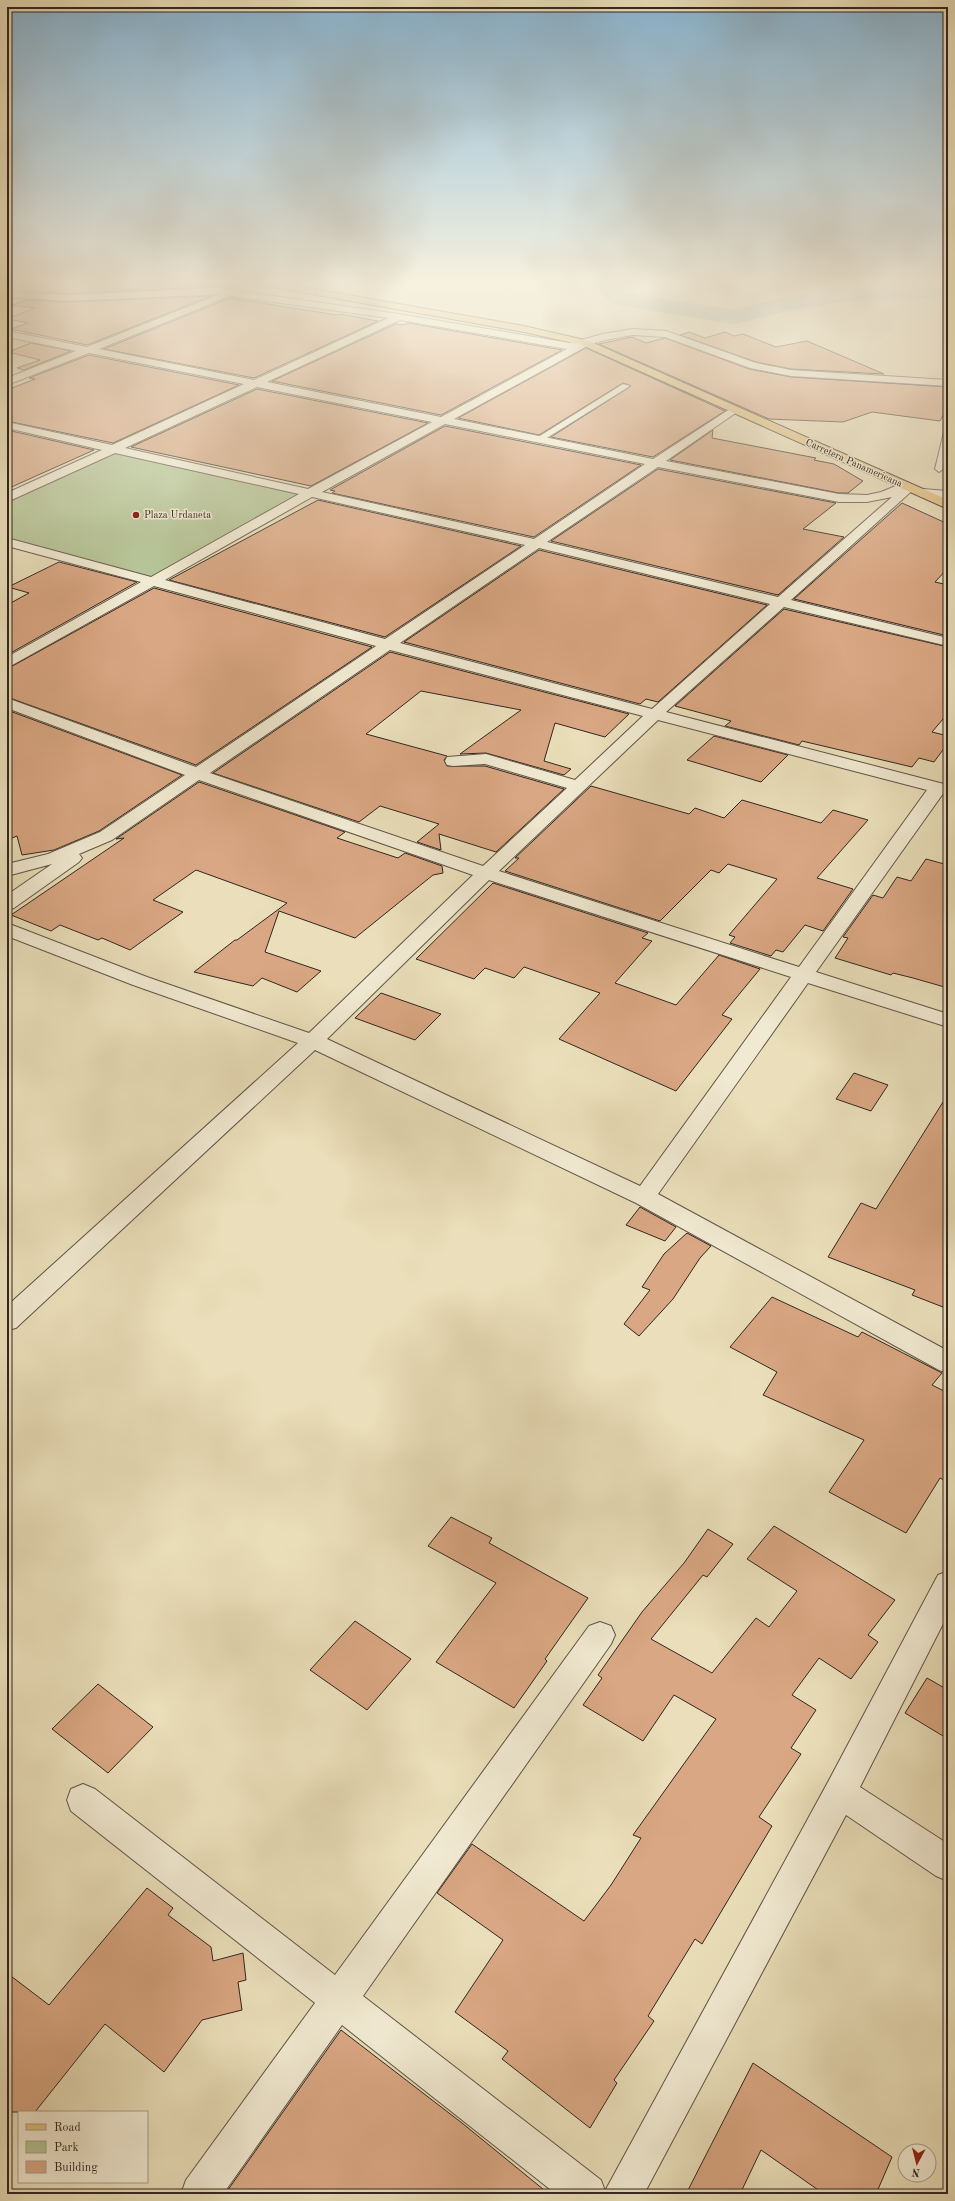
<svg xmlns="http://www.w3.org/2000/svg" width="955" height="2201" font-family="'Old Standard TT',serif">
<rect width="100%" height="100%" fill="#eadfba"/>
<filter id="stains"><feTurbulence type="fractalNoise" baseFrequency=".005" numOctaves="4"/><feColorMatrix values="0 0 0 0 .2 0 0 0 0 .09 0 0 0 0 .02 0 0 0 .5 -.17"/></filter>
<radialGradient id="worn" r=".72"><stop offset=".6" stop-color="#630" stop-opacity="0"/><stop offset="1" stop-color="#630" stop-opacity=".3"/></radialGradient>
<path fill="#b2c393" stroke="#72745a" d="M114,450L310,493L152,582L7,542V498Z"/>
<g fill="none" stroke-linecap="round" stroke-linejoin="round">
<path fill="#9abbb8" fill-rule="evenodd" d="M591,280H614L626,293L735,310L782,298L849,287L948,283V297L849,301L783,312L735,324L611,304Z"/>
</g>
<g fill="#d9a783" stroke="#322620">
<path d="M82,280H136V283L174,284L177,281L244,283L231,288L218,286L66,294L47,292Z"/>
<path d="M211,296L87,345L11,329L28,323L7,319L35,308L12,305L26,300L66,302Z"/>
<path d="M230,298L337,315L340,314L378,321L254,378L104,349Z"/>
<path d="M408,323L562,350L441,415L272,381L396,324L403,325Z"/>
<path d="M689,332L705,338L725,332L734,336L743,334L776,347L807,341L884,374L791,369L756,362L680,335Z"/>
<path d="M632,337L646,343L665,338L749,369L791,377L948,387V406L940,421L872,412L843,422L769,419L599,344Z"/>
<path d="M31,343L71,351L24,370L17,368L40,360L8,352Z"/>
<path d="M586,348L725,411L653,457L551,437L631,386L623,383L539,435L458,418Z"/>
<path d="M89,355L239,385L113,443L7,421V390L35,379L29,378Z"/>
<path d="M257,389L428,423L311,486L131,447Z"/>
<path d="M445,426L641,465L534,537L332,493L335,491L330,490Z"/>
<path d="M7,430L94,450L7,489Z"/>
<path d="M713,430L712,438L816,458L814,460L834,464L863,481L848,493H839L670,460Z"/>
<path d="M658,469L836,503L803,529L844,537L778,595L551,541Z"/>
<path d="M318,500L521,546L385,637L169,580Z"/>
<path d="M902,503L948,524V568L935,582L948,585V636L794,599Z"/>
<path d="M539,550L767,605L658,702L646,699L640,704L404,642Z"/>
<path d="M59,562L137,582L7,655V605L29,593L8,587Z"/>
<path d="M154,588L372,647L196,765L7,697V669Z"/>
<path d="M784,609L948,647V713L932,732L948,736V743L934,762L919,758L912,767L802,741L799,745L725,726L731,721L675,706Z"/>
<path d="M390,652L629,714L605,737L555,723L544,761L571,769L564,775L486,753L460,754L521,710L421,691L366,734L447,756L444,760L447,766H485L564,789L496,852L439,834L441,850L417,842L439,824L380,806L359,822L213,773Z"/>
<path d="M7,710L182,775L99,831L54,850L22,855L17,836L7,840Z"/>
<path d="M714,736L788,755L761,782L687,760Z"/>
<path d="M199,782L345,832L337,838L398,858L405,853L442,866L443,873L433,875L355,938L279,911L265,952L321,971L297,992L262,978L253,986L194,972L235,940H237L287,903L196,870L153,900L183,912L130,950L102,938L98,940L60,925L51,931L11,915L124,838L116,839Z"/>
<path d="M591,786L689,814L695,808L724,818L742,800L821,823L833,810L868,820L817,878L853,889L823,931L805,925L783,952L776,950L771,956L730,943L735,937L729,935L777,879L728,864L719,873L711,870L660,921L505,871L519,858H515Z"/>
<path d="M926,859L948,865V988L913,978L893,973L891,975L835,958L848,938L843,937L873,895L883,898L897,877L911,881Z"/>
<path d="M493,883L648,933L642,938L652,941L615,983L676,1005L719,955L760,969L722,1015L732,1019L676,1091L559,1039L600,993L524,967L514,978L485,968L474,979L416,959Z"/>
<path d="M381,993L441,1014L415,1040L355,1018Z"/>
<path d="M854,1073L888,1085L871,1111L836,1099Z"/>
<path d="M948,1094V1309L912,1295L915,1290L828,1257L861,1203L876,1209Z"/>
<path d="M640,1207L676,1227L665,1241L626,1225Z"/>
<path d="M687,1233L711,1246L700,1258L673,1299L639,1336L624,1324L650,1290L642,1287L664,1254Z"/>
<path d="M772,1297L858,1337L862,1332L942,1373L932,1385L948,1393V1482L940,1478L906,1533L829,1492L864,1440L763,1395L777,1372L730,1347Z"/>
<path d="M451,1517L492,1538L489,1543L588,1598L545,1659L547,1661L514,1708L436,1662L496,1583L428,1546Z"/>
<path d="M774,1526L895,1600L868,1635L878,1642L851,1679L819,1658L792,1695L816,1710L791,1748L801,1754L759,1817L772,1826L702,1944L695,1939L648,2016L654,2021L614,2080L617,2083L590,2128L502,2059L508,2051L455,2012L503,1940L437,1893L472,1844L584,1921L611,1885L641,1838L633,1835L716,1719L674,1695L643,1741L583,1705L602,1678L598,1675L642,1612L684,1563L708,1529L733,1544L707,1577L703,1575L651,1639L712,1673L756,1618L769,1627L797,1591L747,1559Z"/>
<path d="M355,1621L411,1659L367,1710L310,1670Z"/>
<path d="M927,1678L948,1690V1739L905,1713Z"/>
<path d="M98,1684L153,1727L108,1773L52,1729Z"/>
<path d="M147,1888L173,1908L168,1915L211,1947L213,1961L243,1953L246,1980L238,1982L242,2010L202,2020L164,2072L105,2024L35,2112H7V1973L49,2005Z"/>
<path d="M341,2030L462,2123L549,2194H225Z"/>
<path d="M753,2063L892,2157L876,2194H824L761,2150L740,2194H686Z"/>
</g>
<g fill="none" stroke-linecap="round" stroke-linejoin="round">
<defs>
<g id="lane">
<path d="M623,384L630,386L542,441L535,439Z"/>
<path d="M945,428H948V448L943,469L939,472L935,469Z"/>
</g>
<g id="street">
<path d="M218,288L399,314L570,343L603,334L633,329L666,331L756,363L791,370L948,380V386L791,376L750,368L665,337L633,335L605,340L589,345L454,419L653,459L733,407L739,410L737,412L666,461L839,494L867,495L881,492L903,483L913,485L915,488L791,600L948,638V646L784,607L666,712L944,784L947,788L816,972L948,1014V1027L808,983L658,1194L948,1351V1373L939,1370L636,1203L315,1050L16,1328L7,1330V1306L298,1043L133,985L7,936V923L147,977L309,1033L473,875L199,780L112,840L79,854L82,858L79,862L14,908L7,910V895L52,864L7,876V864L48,854L100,832L185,775L7,708V698L196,767L376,646L154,586L7,668V657L141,582L7,546V538L151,577L299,494L115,453L7,502V493L102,450L7,428V422L112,445L244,384L89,353L7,385V378L76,351L7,337V331L87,347L220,294L66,301L7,297V291L66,295ZM230,296L388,318L254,380L99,349ZM400,320L567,349L441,417L267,382ZM257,387L432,422L308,489L125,448ZM445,424L645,464L534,539L322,492ZM658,467L839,502H867L892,497L778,597L547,542ZM312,497L525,545L385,639L165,580ZM539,548L770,604L652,709L400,643ZM390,650L643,716L575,780L486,754L447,757L445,761L447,765L453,766L485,764L567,788L483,866L210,773ZM658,720L927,790L799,967L499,871ZM489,880L791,977L640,1186L327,1039Z"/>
<path d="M923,489L948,491V499L919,496L917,493L919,490Z"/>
<path d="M948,1571V1614L860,1787L948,1844V1881L936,1876L846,1815L644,2194H556L342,2025L223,2194H181L186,2180L315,2003L71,1811L67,1800L71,1789L83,1784L95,1789L335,1975L589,1626L600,1622L611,1626L615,1635L611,1644L363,1996L601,2180L605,2191L828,1782L938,1575Z"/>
</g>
<path id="primary" d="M245,280H263L524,326L589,341L948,500V509L582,345L524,332L250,283Z"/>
</defs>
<use href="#lane" stroke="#605446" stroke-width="2"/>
<use href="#street" stroke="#605446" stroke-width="2"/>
<use href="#primary" stroke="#322620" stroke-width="2"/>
<use href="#lane" fill="#f1ead2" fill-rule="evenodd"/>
<use href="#street" fill="#f1ead2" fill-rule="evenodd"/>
<use href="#primary" fill="#e5c07d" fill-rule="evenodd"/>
</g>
<linearGradient id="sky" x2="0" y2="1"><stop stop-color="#89b7d5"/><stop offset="0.48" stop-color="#f6f1e0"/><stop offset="1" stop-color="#f6f1e0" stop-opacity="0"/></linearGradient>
<rect width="955" height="588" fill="url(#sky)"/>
<circle fill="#8f2418" stroke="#f1ead2" stroke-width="1.5" cx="136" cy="515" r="4"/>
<g text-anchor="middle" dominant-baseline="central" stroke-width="3" stroke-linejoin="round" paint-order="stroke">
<g font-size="10" fill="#322620" stroke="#f1ead2">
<text transform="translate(854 463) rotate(24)">Carretera Panamericana</text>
</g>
<g font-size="10" fill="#322620" stroke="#f1ead2" text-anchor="start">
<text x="144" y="515">Plaza Urdaneta</text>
</g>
</g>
<rect width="955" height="2201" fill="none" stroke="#eadfba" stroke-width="24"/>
<rect x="8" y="8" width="939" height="2185" fill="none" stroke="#322620" stroke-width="2"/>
<rect x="12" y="12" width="931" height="2177" fill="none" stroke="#322620"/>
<rect x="18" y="2111" width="130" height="72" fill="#f1ead2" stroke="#a59c8b"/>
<rect x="26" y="2124" width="20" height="6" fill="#e5c07d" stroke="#a59c8b"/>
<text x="54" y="2131" font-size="12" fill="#322620">Road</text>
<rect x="26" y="2141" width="20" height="12" fill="#b2c393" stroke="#a59c8b"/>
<text x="54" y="2151" font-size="12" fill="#322620">Park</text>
<rect x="26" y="2161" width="20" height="12" fill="#d9a783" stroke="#a59c8b"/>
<text x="54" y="2171" font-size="12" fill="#322620">Building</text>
<g transform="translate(917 2163) rotate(187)"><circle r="19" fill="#f1ead2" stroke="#a59c8b"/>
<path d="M0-3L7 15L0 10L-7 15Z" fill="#8f2418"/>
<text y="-6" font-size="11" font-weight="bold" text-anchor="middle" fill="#322620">N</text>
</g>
<rect width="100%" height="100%" filter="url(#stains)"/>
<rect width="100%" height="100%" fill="url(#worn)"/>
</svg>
